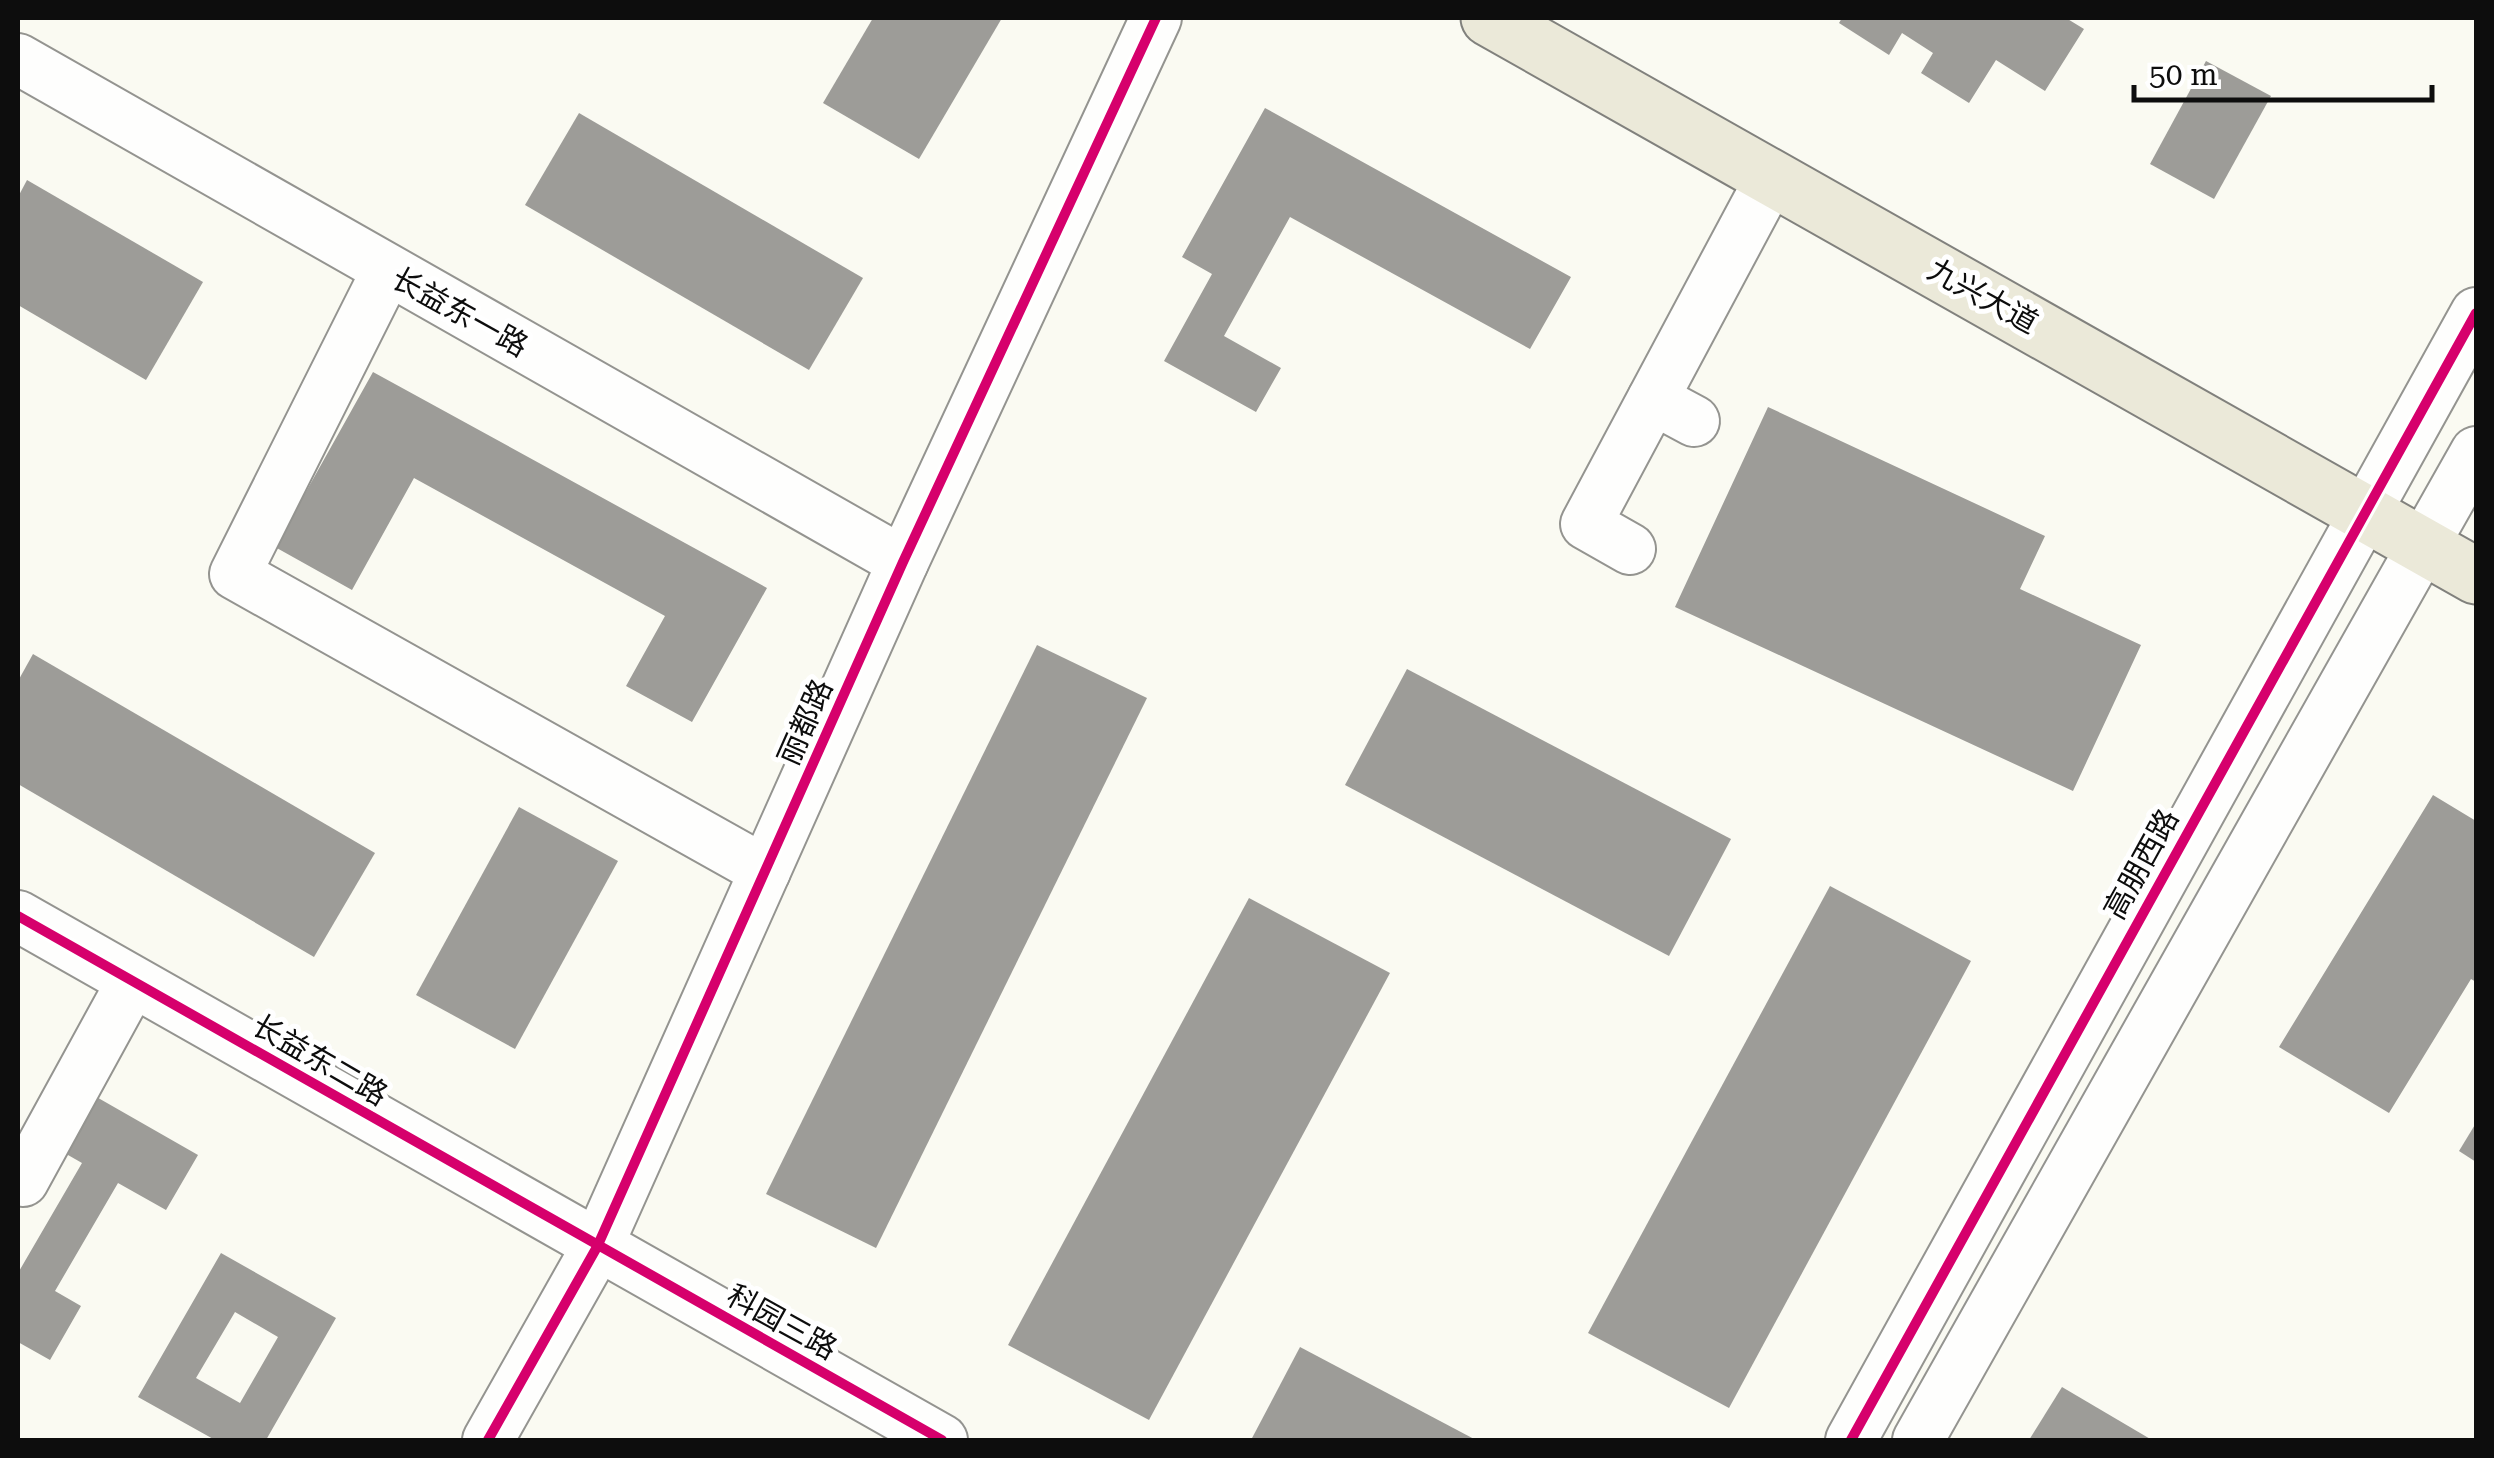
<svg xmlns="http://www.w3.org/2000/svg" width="2494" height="1458" font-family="'Roboto Serif','Noto Sans SC',serif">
<rect width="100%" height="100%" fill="#fafaf2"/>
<g fill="#9d9c98" fill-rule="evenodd">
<path d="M873,18H1002L919,159L823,103Z"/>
<path d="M1842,18H2066L2084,29L2045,91L1996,60L1969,103L1921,73L1933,53L1902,33L1889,55L1839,23Z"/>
<path d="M2206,61L2271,96L2214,199L2150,164Z"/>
<path d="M1265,108L1571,277L1530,349L1290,217L1224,336L1281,368L1256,412L1164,361L1212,274L1182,257Z"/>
<path d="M579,113L863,278L809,370L525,205Z"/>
<path d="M27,180L203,282L146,380L18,305V197Z"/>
<path d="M373,372L767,588L692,722L626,686L665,616L414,478L352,590L275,547Z"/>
<path d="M1768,407L2045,536L2020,589L2141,645L2073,791L1675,607Z"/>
<path d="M1037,645L1147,698L876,1248L766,1194Z"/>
<path d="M33,654L375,853L314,957L18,784V681Z"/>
<path d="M1407,669L1731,839L1669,956L1345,785Z"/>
<path d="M2433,795L2476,821V982L2471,979L2389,1113L2279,1047Z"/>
<path d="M519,807L618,861L515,1049L416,995Z"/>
<path d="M1830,886L1971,961L1729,1408L1588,1333Z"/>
<path d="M1249,898L1390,973L1149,1420L1008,1345Z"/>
<path d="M93,1095L198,1155L166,1210L118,1183L55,1291L81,1306L50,1360L18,1342V1273L82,1163L61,1151Z"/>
<path d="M2476,1123V1162L2459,1151Z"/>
<path d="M221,1253L336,1318L266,1440H215L138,1397ZM235,1312L278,1337L240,1403L196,1378Z"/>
<path d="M1300,1347L1476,1440H1251Z"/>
<path d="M2062,1387L2152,1440H2029Z"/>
</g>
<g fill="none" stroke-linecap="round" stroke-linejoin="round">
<defs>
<g id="minor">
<path d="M18,59L903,562"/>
<path d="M387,271L235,574L765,871"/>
<path d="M1653,399L1694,421"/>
<path d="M1630,549L1586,524L1772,176"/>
<path d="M18,916L942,1440"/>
<path d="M18,1179L23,1181L132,982"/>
<path d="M488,1440L597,1247L903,562L1156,18"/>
<path d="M1851,1440L2476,313"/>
<path d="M1918,1440L2476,452"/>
</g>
<path id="major" d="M1489,18L2476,576"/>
</defs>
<use href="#minor" stroke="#949490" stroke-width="54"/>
<use href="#major" stroke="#81817d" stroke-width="59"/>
<use href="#minor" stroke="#fefefd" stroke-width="50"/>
<use href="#major" stroke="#ebe9d9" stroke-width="55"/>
<defs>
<g id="cycleway">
<path d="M18,916L942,1440"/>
<path d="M488,1440L597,1247L903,562L1156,18"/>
<path d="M1851,1440L2476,313"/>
</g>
</defs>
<use href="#cycleway" stroke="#fff" stroke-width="16"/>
<use href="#cycleway" stroke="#d6006c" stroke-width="10"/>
</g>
<g text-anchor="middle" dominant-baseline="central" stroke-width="10" stroke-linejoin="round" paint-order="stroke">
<g font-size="30" fill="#0d0d0d" stroke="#fff">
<text transform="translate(1983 296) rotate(29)">九兴大道</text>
<text transform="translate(460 312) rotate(29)">长益东一路</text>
<text transform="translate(805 722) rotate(-66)">丽都路</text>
<text transform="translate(2141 864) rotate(-61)">高朋西路</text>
<text transform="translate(320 1060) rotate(30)">长益东二路</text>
<text transform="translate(782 1322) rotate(29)">科园三路</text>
</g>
</g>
<rect width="2494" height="1458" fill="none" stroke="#0d0d0d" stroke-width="40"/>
<path d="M2134 85v15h298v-15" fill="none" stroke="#0d0d0d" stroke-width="5"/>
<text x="2149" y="85" font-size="30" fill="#0d0d0d" stroke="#ffffff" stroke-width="8" paint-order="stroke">50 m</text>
</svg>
